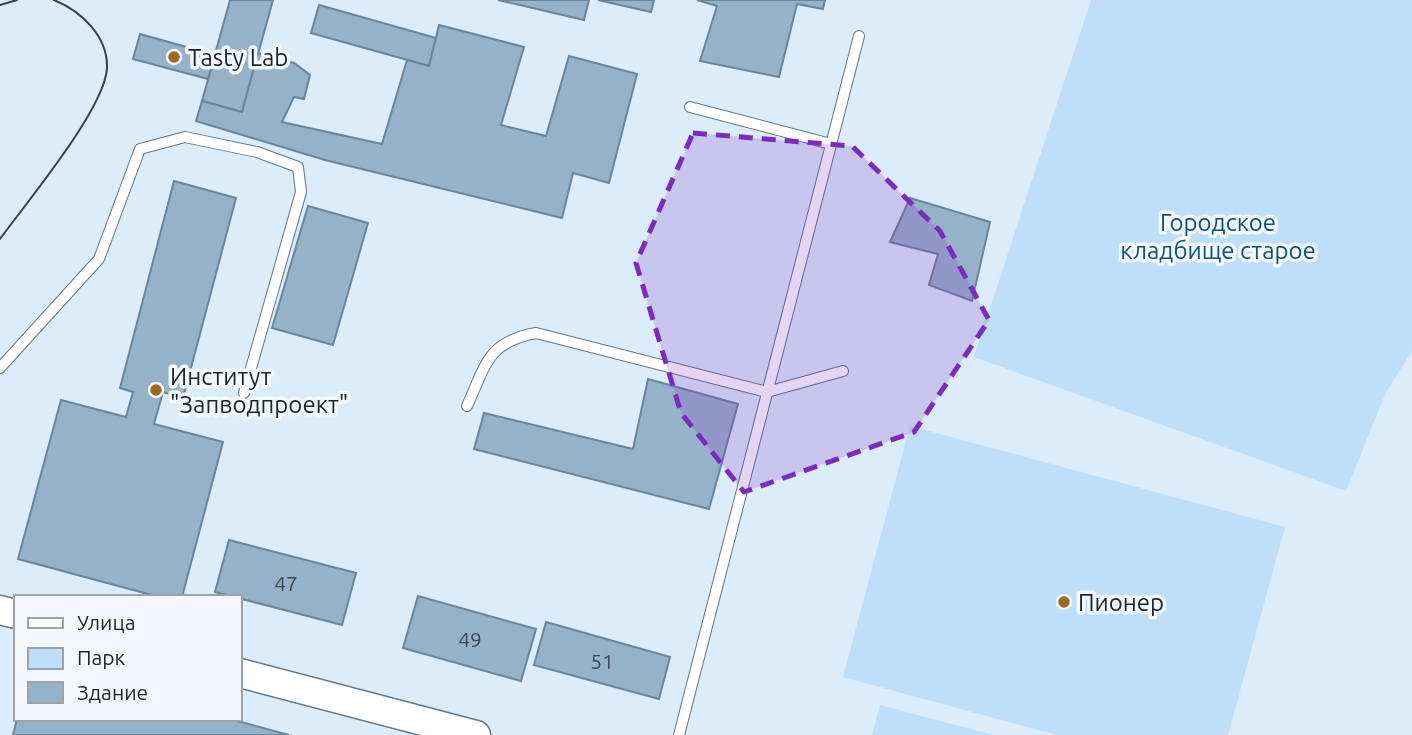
<svg xmlns="http://www.w3.org/2000/svg" width="1412" height="735" font-family="Ubuntu,sans-serif">
<rect width="100%" height="100%" fill="#dbecfa"/>
<g fill="#bddffa">
<path d="M1091,0H1412V351L1386,392L1346,491L974,357Z"/>
<path d="M910,426L1285,527L1228,735H1057L843,677Z"/>
<path d="M880,705L993,735H872Z"/>
</g>
<g fill="#96b2c8" stroke="#6b869b" stroke-width="2">
<path d="M230,0H273L242,112L202,101Z"/>
<path d="M498,0H589L584,20Z"/>
<path d="M598,0H654L651,12Z"/>
<path d="M697,0H825L823,9L797,4L779,77L700,61L717,6Z"/>
<path d="M319,5L436,38L429,66L311,33Z"/>
<path d="M439,25L524,47L501,125L546,136L569,56L637,74L609,183L573,173L562,218L325,160L196,121L202,101L242,112L258,53L294,63L310,75L304,99L294,97L282,122L382,144L407,60L429,66Z"/>
<path d="M140,34L215,55L208,79L133,59Z"/>
<path d="M174,181L236,198L183,398L163,392L154,424L223,442L182,597H159L18,559L61,400L126,417L133,392L120,388Z"/>
<path d="M910,198L990,222L972,301L929,285L938,254L890,242Z"/>
<path d="M308,206L368,223L333,345L272,328Z"/>
<path d="M648,379L738,404L709,509L474,449L484,413L633,449Z"/>
<path d="M229,540L356,573L342,625L215,592Z"/>
<path d="M418,596L536,629L521,681L403,648Z"/>
<path d="M546,622L670,657L659,699L534,665Z"/>
<path d="M17,719H230L289,735H13Z"/>
</g>
<g fill="none" stroke-linecap="round" stroke-linejoin="round">
<defs>
<g id="lane">
<path d="M690,107L831,144"/>
<path d="M0,368L99,259L140,149L185,137L257,152L298,167L301,192L244,393"/>
<path d="M467,406C486,365 487,342 536,333L767,392L843,371"/>
<path d="M679,735L859,36"/>
</g>
<g id="secondary">
<path d="M0,610L16,614"/>
<path d="M240,673L476,735"/>
</g>
</defs>
<use href="#lane" stroke="#5e788c" stroke-width="12"/>
<use href="#secondary" stroke="#5e788c" stroke-width="31"/>
<use href="#lane" stroke="#fff" stroke-width="10"/>
<use href="#secondary" stroke="#fff" stroke-width="28"/>
<g stroke="#36424b" stroke-width="2">
<path d="M0,5L17,0"/>
<path d="M0,239C26,203 105,109 107,68C108,36 81,11 54,0"/>
</g>
</g>
<path fill="#7b2cbf" fill-opacity="0.2" stroke="#7b2cbf" stroke-width="5" stroke-dasharray="14 9" stroke-linejoin="round" d="M693,133L852,146L940,231L989,320L914,432L744,492L681,413L636,263Z"/>
<g fill="#9c6a1f" stroke="#f2f8fd" stroke-width="2.5">
<circle cx="174" cy="57" r="7"/>
<circle cx="156" cy="390" r="7"/>
<circle cx="1064" cy="602" r="7"/>
</g>
<g text-anchor="middle" dominant-baseline="central" stroke-width="7" stroke-linejoin="round" paint-order="stroke">
<g font-size="21" fill="#394854">
<text x="286" y="583">47</text>
<text x="470" y="639">49</text>
<text x="602" y="661">51</text>
</g>
<g font-size="24" fill="#1a252d" stroke="#f2f8fd" text-anchor="start">
<text x="188" y="57">Tasty Lab</text>
<text x="170" y="376">Институт<tspan x="170" dy="28">"Запводпроект"</tspan></text>
<text x="1078" y="602">Пионер</text>
</g>
<g font-size="24" fill="#11527a" stroke="#f2f8fd">
<text x="1218" y="222">Городское<tspan x="1218" dy="28">кладбище старое</tspan></text>
</g>
</g>
<rect x="14" y="595" width="228" height="126" fill="#f2f8fd" stroke="#9ca4aa" stroke-width="2"/>
<rect x="28" y="618" width="35" height="10" fill="#ffffff" stroke="#9ca4aa" stroke-width="2"/>
<text x="77" y="630" font-size="21" fill="#1a252d">Улица</text>
<rect x="28" y="648" width="35" height="21" fill="#bddffa" stroke="#9ca4aa" stroke-width="2"/>
<text x="77" y="665" font-size="21" fill="#1a252d">Парк</text>
<rect x="28" y="682" width="35" height="21" fill="#96b2c8" stroke="#9ca4aa" stroke-width="2"/>
<text x="77" y="700" font-size="21" fill="#1a252d">Здание</text>
</svg>
